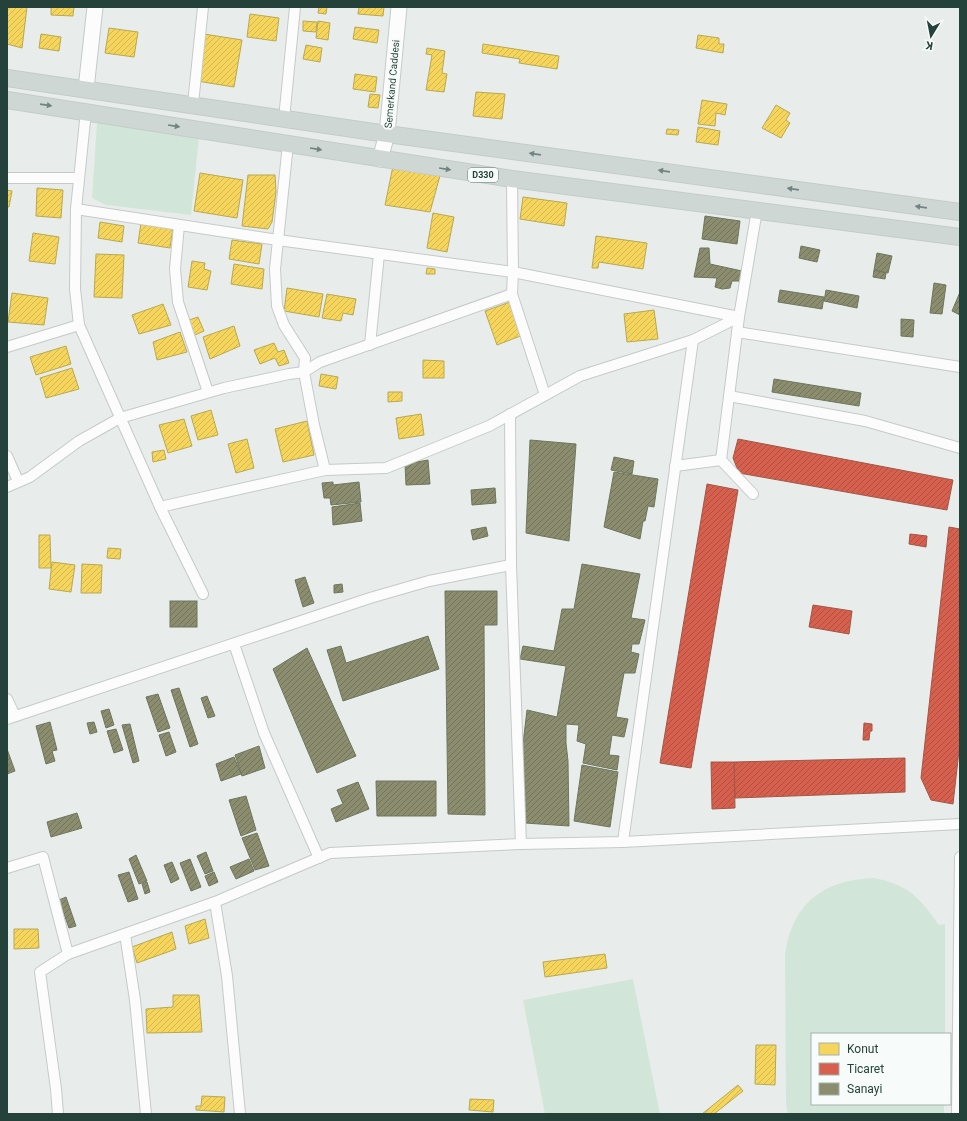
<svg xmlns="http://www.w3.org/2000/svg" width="967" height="1121" font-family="Roboto,sans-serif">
<defs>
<pattern id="homes-hatch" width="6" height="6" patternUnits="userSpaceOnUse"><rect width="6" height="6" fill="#f6d55c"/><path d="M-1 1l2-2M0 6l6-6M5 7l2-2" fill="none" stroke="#d3b851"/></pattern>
<pattern id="shops-hatch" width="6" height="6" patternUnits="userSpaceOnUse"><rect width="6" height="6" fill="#d6604d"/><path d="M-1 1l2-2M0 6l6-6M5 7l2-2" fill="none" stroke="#ad5141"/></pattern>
<pattern id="industry-hatch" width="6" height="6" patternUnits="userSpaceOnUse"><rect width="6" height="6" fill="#8c8c6e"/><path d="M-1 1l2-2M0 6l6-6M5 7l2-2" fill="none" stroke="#72745b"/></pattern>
</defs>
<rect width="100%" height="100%" fill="#e8edeb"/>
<g fill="#d1e6d8">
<path d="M97,123L199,137L191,215L106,205L92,198Z"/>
<path d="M873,878C908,884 919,897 939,925L945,924V1034H812V1104H944V1114H788L786,1104L785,956C791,904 823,880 873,878Z"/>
<path d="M633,979L660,1114H545L523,1000Z"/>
</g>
<g fill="url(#homes-hatch)" stroke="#b7a952">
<path d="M7,7H27L22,48L7,44Z"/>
<path d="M51,7H74L73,16L51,15Z"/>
<path d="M319,7H327L326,14L318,13Z"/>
<path d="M359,7H384L383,16L358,14Z"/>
<path d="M250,14L279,18L276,41L247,37Z"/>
<path d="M303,21L317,22L316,32L303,31Z"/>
<path d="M318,21L330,23L328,40L316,38Z"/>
<path d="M355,27L379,30L377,43L353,39Z"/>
<path d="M109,28L138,32L134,57L105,53Z"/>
<path d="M41,34L61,37L59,51L39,48Z"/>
<path d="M204,34L242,40L234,87L197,81Z"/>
<path d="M698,35L719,38V44H724L723,53L696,48Z"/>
<path d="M483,44L559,56L557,69L519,63L520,59L482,53Z"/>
<path d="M306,45L322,48L320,62L303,59Z"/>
<path d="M427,48L445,51L442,73L447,74L444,92L426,90L432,55L426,54Z"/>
<path d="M355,74L377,77L375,92L353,89Z"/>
<path d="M476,92L505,94L502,119L473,116Z"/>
<path d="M370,94L380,95L378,108L368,107Z"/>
<path d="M702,100L727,104L725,115L716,113L715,126L698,124Z"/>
<path d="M776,105L790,113L786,120L790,123L781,138L762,128Z"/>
<path d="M698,127L720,131L718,145L696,142Z"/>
<path d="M667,129L679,130L678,135L666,134Z"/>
<path d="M393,166L441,172L430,212L385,205Z"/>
<path d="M200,173L243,180L237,218L194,211Z"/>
<path d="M248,175H275L276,192L272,222L268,229L242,226Z"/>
<path d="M37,188L63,190L61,218L36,216Z"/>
<path d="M7,190L12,191L9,207H7Z"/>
<path d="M523,197L567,203L564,226L520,219Z"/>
<path d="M433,213L454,217L447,252L427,248Z"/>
<path d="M100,222L124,226L122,242L98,238Z"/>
<path d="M141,223L173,228L170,248L138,243Z"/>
<path d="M33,233L59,237L55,264L29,261Z"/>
<path d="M596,236L647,243L643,269L599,262L598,268H592Z"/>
<path d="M232,240L262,244L259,264L229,259Z"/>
<path d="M96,254L124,255L122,298L94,297Z"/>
<path d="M192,261L205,263L204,269L211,271L207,290L188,287Z"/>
<path d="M234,264L264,269L262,289L231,284Z"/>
<path d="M427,268L435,269V274H426Z"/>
<path d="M287,288L323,294L319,317L284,311Z"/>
<path d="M12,293L48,298L44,325L8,322Z"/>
<path d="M327,294L356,299L353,315L343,313L341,321L322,318Z"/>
<path d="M510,302L523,335L497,345L485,311Z"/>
<path d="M163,304L171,325L139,334L132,315Z"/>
<path d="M654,310L658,339L627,342L624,314Z"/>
<path d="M198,317L204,331L195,335L189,320Z"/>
<path d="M234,326L240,346L210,359L203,337Z"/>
<path d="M180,332L187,352L157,360L153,342Z"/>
<path d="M274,343L278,352L284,350L289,363L279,366L275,358L260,364L254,350Z"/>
<path d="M66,346L71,364L36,375L30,357Z"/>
<path d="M423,360L444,361V378H423Z"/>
<path d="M72,368L79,389L46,398L40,378Z"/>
<path d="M321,374L338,377L336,389L319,386Z"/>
<path d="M388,392H402V401L388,402Z"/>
<path d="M211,410L218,435L198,440L191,416Z"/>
<path d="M421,414L424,435L399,439L396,418Z"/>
<path d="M184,419L192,446L168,453L159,425Z"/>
<path d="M307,421L314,455L283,462L275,429Z"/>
<path d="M247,439L254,468L236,473L228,444Z"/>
<path d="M164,450L166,459L153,462L152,452Z"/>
<path d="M39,535H50L51,568H39Z"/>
<path d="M108,548L121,549L120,559L107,558Z"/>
<path d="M52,562L75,565L71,592L49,589Z"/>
<path d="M82,564L102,565L101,593H81Z"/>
<path d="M205,919L209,938L189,944L185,926Z"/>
<path d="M14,929H38L39,948L14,949Z"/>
<path d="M172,932L176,949L137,963L132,947Z"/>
<path d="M605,954L607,968L545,977L543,962Z"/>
<path d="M173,995H199L202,1032L147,1033L146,1009L173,1007Z"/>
<path d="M756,1045H776L775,1085L755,1084Z"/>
<path d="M738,1085L743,1091L714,1114H702Z"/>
<path d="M202,1096L225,1097L224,1112L196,1110V1106H201Z"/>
<path d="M470,1099L494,1100L493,1112L469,1110Z"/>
</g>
<g fill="url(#shops-hatch)" stroke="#a15747">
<path d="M738,439L953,480L947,510L739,473L733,458Z"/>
<path d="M707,484L738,490L691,768L660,763Z"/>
<path d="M949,527L960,529V742L953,804L931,800L921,778Z"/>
<path d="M910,534L927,536L926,547L909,544Z"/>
<path d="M813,605L852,611L849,634L809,627Z"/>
<path d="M864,723L872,724V731H870L869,740H863Z"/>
<path d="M905,758V792L735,798L734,762Z"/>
<path d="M711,762H734L735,808L712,809Z"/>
</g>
<g fill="url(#industry-hatch)" stroke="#6d765e">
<path d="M705,216L740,221L737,244L702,239Z"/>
<path d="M801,246L820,250L817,262L799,258Z"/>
<path d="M700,248H709L710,264L742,271L739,281H732L730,288L722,289L715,287L717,278L694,277Z"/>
<path d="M877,253L892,256L888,273L874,270Z"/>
<path d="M874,270L886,273L885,279L873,277Z"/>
<path d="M934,283L946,285L942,314L930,313Z"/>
<path d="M780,290L824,297L822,309L778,302Z"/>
<path d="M826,290L859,296L857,308L824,301Z"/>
<path d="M960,292V315L952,311Z"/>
<path d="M901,319L914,320L913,337L901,336Z"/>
<path d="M774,379L861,393L859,406L772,392Z"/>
<path d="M530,440L576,444L569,541L526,533Z"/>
<path d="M614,457L634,461L632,474L611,470Z"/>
<path d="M428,460L430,484L406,485L405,464Z"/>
<path d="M614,472L658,479L654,507L648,506L645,521H643L640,539L604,527Z"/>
<path d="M333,482V485L359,482L361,502L331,505L330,498H324L322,483Z"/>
<path d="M495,488L496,503L472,505L471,490Z"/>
<path d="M360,503L362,521L333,525L332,507Z"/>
<path d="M486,527L488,536L473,540L471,530Z"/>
<path d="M582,564L640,574L631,618L645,620L639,644H632L631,652L639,654L635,673H624L616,717L628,719L624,737L612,735L609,755L619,756L617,770L583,763L586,744L577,741L579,725L566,724V743L568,761L569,826L525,823L523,744L527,710L557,717L566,666L520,659L523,646L554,651L562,609H574Z"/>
<path d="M305,577L314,603L303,607L295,580Z"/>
<path d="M342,584L343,592L334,593V585Z"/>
<path d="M445,591H497V625H484L485,815L448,814Z"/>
<rect x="170" y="601" width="27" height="26"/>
<path d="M428,636L439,669L343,701L327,650L341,646L346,663Z"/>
<path d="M307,648L356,756L317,773L273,669Z"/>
<path d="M179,688L198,744L190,747L171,690Z"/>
<path d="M158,694L170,728L158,732L146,697Z"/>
<path d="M207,696L215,716L208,718L201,698Z"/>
<path d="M109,709L114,725L106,728L101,711Z"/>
<path d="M50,722L57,750L52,751L55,761L46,764L36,726Z"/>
<path d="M94,722L97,732L90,734L87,723Z"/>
<path d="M130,724L139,761L133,763L122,725Z"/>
<path d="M116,729L123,750L114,753L107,731Z"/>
<path d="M169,732L176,752L166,756L159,735Z"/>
<path d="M259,746L265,768L242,776L235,755Z"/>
<path d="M7,749L15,771L7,774Z"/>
<path d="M234,757L241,774L221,781L216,764Z"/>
<path d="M582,765L618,772L610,827L574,821Z"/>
<path d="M376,781H436V816H377Z"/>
<path d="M358,782L369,809L336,822L331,809L343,804L337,790Z"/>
<path d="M246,796L256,830L241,836L229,800Z"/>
<path d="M77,813L82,828L51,837L47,822Z"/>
<path d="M257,833L269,866L255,870L242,838Z"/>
<path d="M206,852L213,871L205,874L197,856Z"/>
<path d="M136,855L147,881L139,884L129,859Z"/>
<path d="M190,859L201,887L191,891L180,863Z"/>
<path d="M249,859L254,871L236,879L230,867Z"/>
<path d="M172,862L179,879L171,883L164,865Z"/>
<path d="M129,872L138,899L128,902L118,875Z"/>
<path d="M214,872L218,882L209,886L205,876Z"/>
<path d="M147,882L150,892L145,894L142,884Z"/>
<path d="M66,897L76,926L69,928L59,900Z"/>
</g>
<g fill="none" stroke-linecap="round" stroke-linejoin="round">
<defs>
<g id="street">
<path d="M193,104L203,7"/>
<path d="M86,111L76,209L75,289L79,325L160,507L325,470L386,468L489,426L580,376L693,340L739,317L757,210"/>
<path d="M284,119L295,7"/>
<path d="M288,144L275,269L277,306L284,325L305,358L304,372L314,425L325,470"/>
<path d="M7,178H79"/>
<path d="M512,179L513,272L512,294L545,395"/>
<path d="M76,209L278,240L513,272L739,317L721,460L753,494"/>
<path d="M179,225L175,269L178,302L208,392"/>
<path d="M737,332L960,367"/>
<path d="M370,345L379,254"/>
<path d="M7,347L79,325"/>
<path d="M729,396L865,421L960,448"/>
<path d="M510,414L511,565L521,844"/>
<path d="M7,456L18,481"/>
<path d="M675,466L721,460"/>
<path d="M7,487L30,477L79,441L120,418L224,388L289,374L304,372L320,362L512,294"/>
<path d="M160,507L203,594"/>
<path d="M234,644L264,733L319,858"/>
<path d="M7,699L15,716"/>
<path d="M7,719L370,598L429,581L511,565"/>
<path d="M623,842L693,340"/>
<path d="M7,868L43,857L68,954L215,902L330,853L521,844L623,842L960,824"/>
<path d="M215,902L227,976L240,1114"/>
<path d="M125,934L135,1000L146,1114"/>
<path d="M58,1114L56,1089L40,972L68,954"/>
<path d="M957,1114L960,857"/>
</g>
<g id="secondary">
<path d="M86,89L95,7"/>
<path d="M380,159L387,134L399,7"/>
</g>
<g id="primary">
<path d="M7,78L387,134L960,212"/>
<path d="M7,100L512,179L960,237"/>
</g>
</defs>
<use href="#street" stroke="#c5cac8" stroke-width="12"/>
<use href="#secondary" stroke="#c3cbc8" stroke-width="17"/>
<use href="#primary" stroke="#c3ccc9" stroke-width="18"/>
<use href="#street" stroke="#fcfcfc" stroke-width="10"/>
<use href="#secondary" stroke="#fcfcfc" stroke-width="15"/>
<use href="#primary" stroke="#cfd7d5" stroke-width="16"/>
</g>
<defs><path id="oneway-solid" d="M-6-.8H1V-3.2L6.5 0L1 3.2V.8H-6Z"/></defs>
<g fill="#718580">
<use href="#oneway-solid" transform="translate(46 105) rotate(8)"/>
<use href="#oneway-solid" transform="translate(174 126) rotate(9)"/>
<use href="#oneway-solid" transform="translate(316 149) rotate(9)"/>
<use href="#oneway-solid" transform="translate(535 154) rotate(-172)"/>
<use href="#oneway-solid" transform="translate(445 169) rotate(9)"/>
<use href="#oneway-solid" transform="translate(664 171) rotate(-172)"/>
<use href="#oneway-solid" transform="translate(793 189) rotate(-172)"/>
<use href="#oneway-solid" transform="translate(921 207) rotate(-172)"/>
</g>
<g text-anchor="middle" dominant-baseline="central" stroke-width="4" stroke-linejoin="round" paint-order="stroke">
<rect fill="#f7fbf9" stroke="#637a73" stroke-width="1" x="468" y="168" width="30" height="14" rx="3"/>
<g font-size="9" font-weight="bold" fill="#24423a">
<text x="483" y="175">D330</text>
</g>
<g font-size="10" fill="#24423a" stroke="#f7fbf9">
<text transform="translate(392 84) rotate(-85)">Semerkand Caddesi</text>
</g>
</g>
<rect width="967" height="1121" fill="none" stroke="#24423a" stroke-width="16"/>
<rect x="811" y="1033" width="140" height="72" fill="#f7fbf9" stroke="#a3b1ad"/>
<rect x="819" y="1043" width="20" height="12" fill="#f6d55c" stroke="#a3b1ad"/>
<text x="847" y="1053" font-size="12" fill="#24423a">Konut</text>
<rect x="819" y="1063" width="20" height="12" fill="#d6604d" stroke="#a3b1ad"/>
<text x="847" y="1073" font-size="12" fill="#24423a">Ticaret</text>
<rect x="819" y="1083" width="20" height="12" fill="#8c8c6e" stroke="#a3b1ad"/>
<text x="847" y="1093" font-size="12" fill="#24423a">Sanayi</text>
<g transform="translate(931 36) rotate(190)" stroke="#f7fbf9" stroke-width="3" paint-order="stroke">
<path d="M0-3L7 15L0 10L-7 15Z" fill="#24423a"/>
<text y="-6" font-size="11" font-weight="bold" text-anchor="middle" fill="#24423a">K</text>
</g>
</svg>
